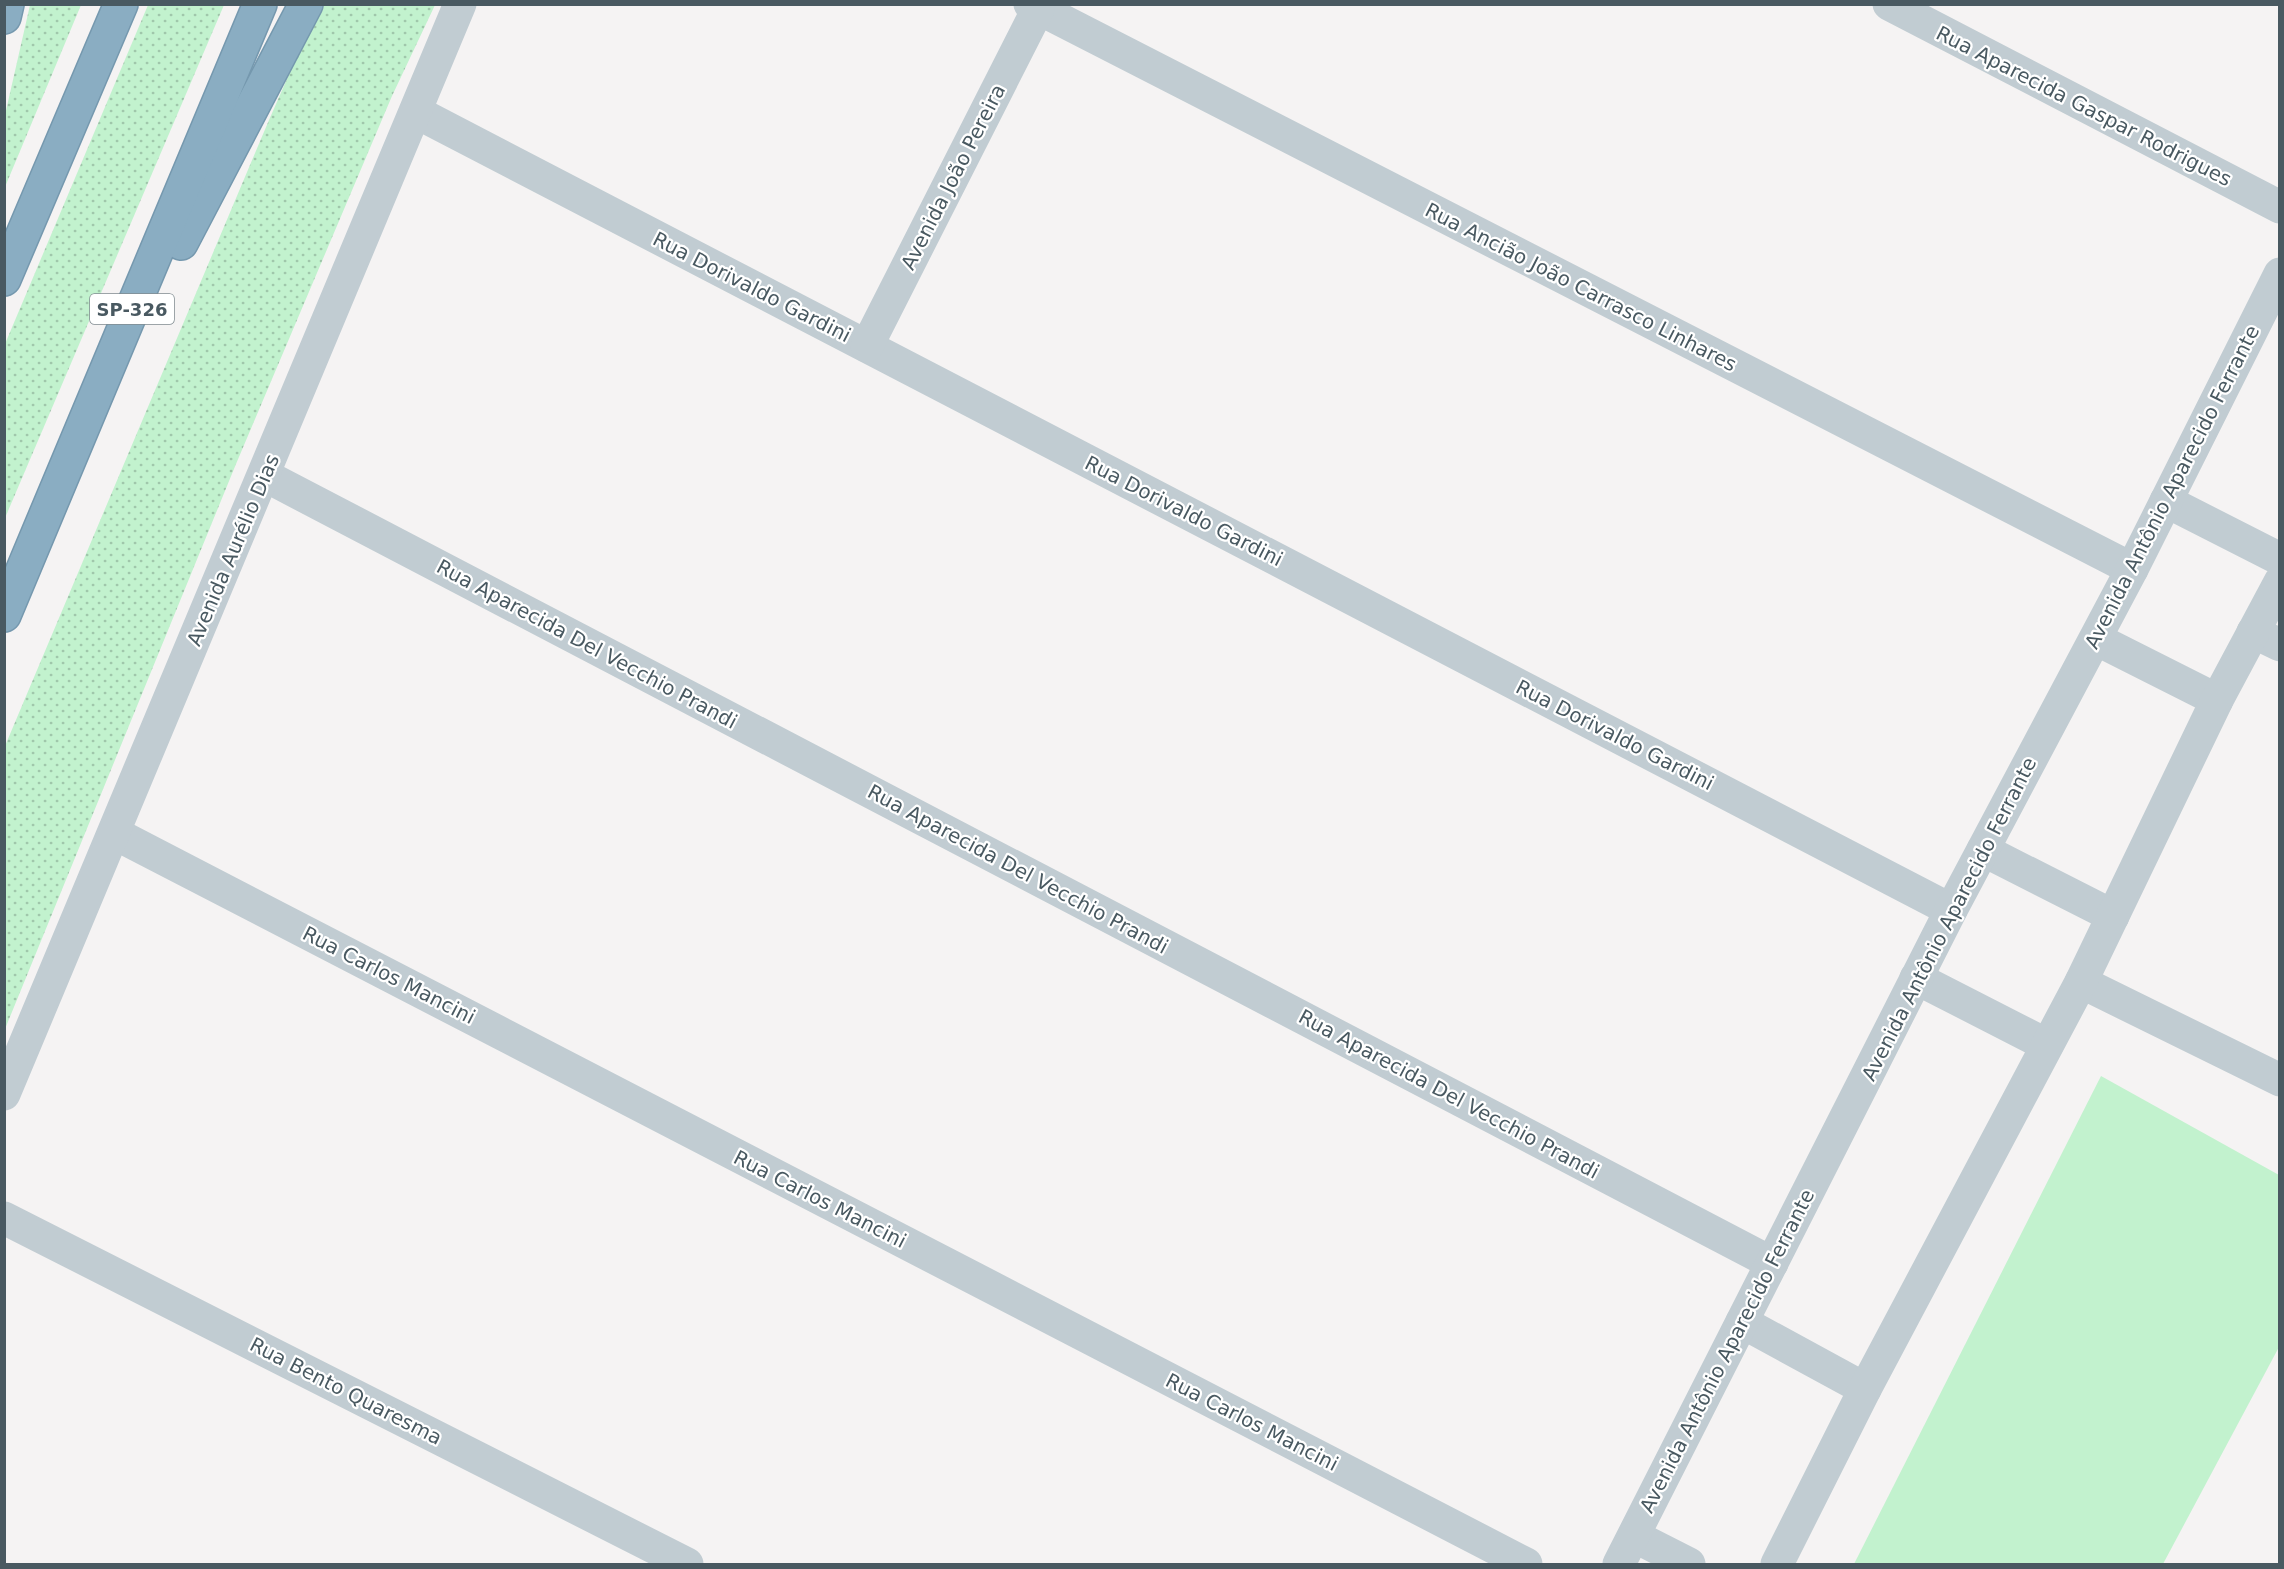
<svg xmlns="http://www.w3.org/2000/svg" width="2284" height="1569" font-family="'DejaVu Sans',sans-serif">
<defs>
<pattern id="grass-dots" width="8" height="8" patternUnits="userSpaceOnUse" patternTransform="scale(1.5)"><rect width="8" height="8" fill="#c2f2ce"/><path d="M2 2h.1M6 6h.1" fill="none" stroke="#a0c7ab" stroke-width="1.8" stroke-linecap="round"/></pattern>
</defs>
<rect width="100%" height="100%" fill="#f5f3f3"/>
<g fill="url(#grass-dots)">
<path d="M30,5H81L5,187V115Z"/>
<path d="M148,5H224L5,518V344Z"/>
<path d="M324,5H435L392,96L236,464L5,1029V746L269,120L301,47Z"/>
</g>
<path fill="#c2f2ce" d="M2101,1076L2279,1175V1347L2163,1564H1854Z"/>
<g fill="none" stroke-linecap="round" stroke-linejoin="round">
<defs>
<g id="highway">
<path d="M4,17L7,4"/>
<path d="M181,243L306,4"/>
<path d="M4,279L121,4"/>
<path d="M4,615L260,4"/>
</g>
</defs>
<use href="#highway" stroke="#7598ae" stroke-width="36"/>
<g stroke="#c1ccd2" stroke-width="33">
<path d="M1030,4L2132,569"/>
<path d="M1889,4L2280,207"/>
<path d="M416,112L1951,910"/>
<path d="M867,346L1038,9"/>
<path d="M264,475L1772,1263"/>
<path d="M2166,501L2280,559"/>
<path d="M2253,632L2280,645"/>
<path d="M2096,639L2217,700"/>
<path d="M114,833L1526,1564"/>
<path d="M1983,850L2113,916"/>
<path d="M1916,978L2047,1045"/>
<path d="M2081,982L2280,1080"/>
<path d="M4,1094L460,4"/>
<path d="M4,1218L687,1564"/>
<path d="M1742,1322L1865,1389"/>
<path d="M1634,1536L1689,1564"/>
<path d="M1619,1564L1951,910L2132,569L2280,274"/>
<path d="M1777,1564L1865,1389L2081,982L2217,700L2280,582"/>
</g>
<use href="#highway" stroke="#8aadc2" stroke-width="33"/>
</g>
<g text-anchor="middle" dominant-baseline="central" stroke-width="4.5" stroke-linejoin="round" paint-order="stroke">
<rect fill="#fff" stroke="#808b90" stroke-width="1.5" x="90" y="294" width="84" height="30" rx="4.5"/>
<g font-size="18" font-weight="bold" fill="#495961">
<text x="132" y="309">SP-326</text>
</g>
<g font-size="20" fill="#495961" stroke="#fff">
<text transform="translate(2084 106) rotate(27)">Rua Aparecida Gaspar Rodrigues</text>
<text transform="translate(953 177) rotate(-63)">Avenida João Pereira</text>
<text transform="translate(752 287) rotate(27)">Rua Dorivaldo Gardini</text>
<text transform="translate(1581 287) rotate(27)">Rua Ancião João Carrasco Linhares</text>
<text transform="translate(2172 487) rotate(-63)">Avenida Antônio Aparecido Ferrante</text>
<text transform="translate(1184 511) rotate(27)">Rua Dorivaldo Gardini</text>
<text transform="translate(233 550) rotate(-67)">Avenida Aurélio Dias</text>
<text transform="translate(587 644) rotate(28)">Rua Aparecida Del Vecchio Prandi</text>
<text transform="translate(1615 735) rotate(27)">Rua Dorivaldo Gardini</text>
<text transform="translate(1018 869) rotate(28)">Rua Aparecida Del Vecchio Prandi</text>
<text transform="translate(1949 919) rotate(-63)">Avenida Antônio Aparecido Ferrante</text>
<text transform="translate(389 975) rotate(27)">Rua Carlos Mancini</text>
<text transform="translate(1449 1094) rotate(28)">Rua Aparecida Del Vecchio Prandi</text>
<text transform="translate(820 1199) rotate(27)">Rua Carlos Mancini</text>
<text transform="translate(1727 1351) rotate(-63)">Avenida Antônio Aparecido Ferrante</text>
<text transform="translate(346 1391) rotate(27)">Rua Bento Quaresma</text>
<text transform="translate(1252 1422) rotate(27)">Rua Carlos Mancini</text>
</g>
</g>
<rect width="2284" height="1569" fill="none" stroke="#495961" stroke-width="12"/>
</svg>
